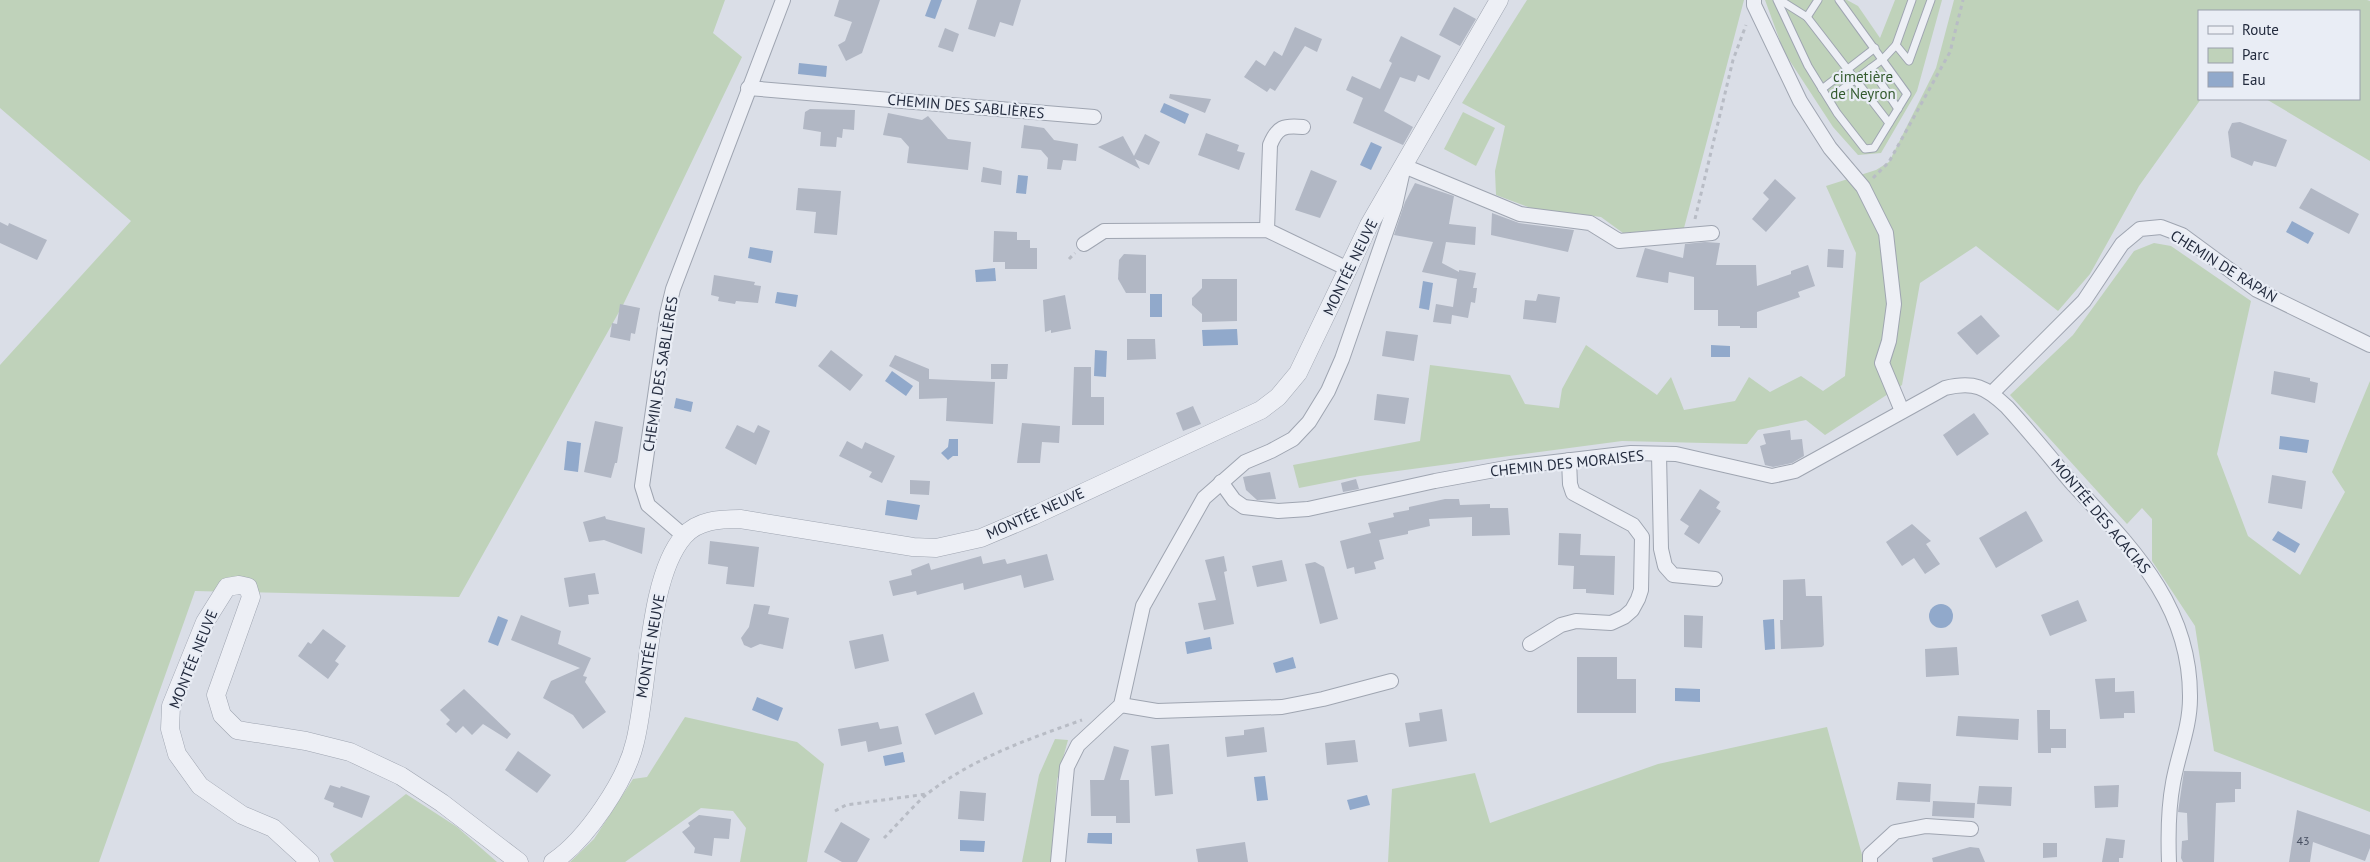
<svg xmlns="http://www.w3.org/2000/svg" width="2370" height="862" font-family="'PT Sans',sans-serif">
<rect width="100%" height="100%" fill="#dadee7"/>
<g fill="#bfd2ba">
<path d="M0,0H725L713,33L742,57L624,303L459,597L195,591L99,862H0V365L131,221L0,108Z"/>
<path d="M1527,0H1744L1684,228L1623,233L1601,217L1531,208L1496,195L1495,171L1505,126L1462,103Z"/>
<path d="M1765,0H1847L1858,6L1880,38L1895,0H1942L1917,91L1881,153L1858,155L1833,127L1784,52Z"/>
<path d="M1954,0H2367L2370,1V161L2266,99H2359V11H2199V99H2201L2139,186L2090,274L2058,311L1976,246L1920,283L1902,385L1825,435L1806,420L1758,430L1747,444L1622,441L1360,476L1299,488L1293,465L1420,441L1430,365L1510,375L1525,404L1559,408L1562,389L1586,345L1657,395L1671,377L1684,410L1735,401L1749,377L1770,392L1801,376L1823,391L1845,376L1856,253L1826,186L1876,170L1889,162L1936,68Z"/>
<path d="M1463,112L1495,128L1476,166L1444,149Z"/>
<path d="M2154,243L2171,246L2251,301L2217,454L2248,536L2300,575L2345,492L2332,472L2370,381V812L2214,751L2195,626L2152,561V519L2142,508L2127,524L2010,395L2073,335L2134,251Z"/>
<path d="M685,717L797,742L824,764L807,862H740L746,828L733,811L701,808L625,862H570L594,839L633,779L647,777Z"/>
<path d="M1827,727L1864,862H1388L1392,789L1475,773L1490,823L1658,764Z"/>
<path d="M1055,739L1068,740L1057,780L1051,862H1022L1039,775Z"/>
<path d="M406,794L457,827L497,862H334L330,854Z"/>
</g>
<g fill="#91a9cb">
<path d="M931,0H942L935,19L925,16Z"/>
<path d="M799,63L827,66L826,77L798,74Z"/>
<path d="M1164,103L1189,114L1185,124L1160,112Z"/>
<path d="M1371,142L1382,147L1371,170L1360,165Z"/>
<path d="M1018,175L1028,176L1026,194L1016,193Z"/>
<path d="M2292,221L2314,233L2308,244L2286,232Z"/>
<path d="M750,247L773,251L771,263L748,258Z"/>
<path d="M995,268L996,281L976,282L975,270Z"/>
<path d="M1423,281L1433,283L1429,310L1419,308Z"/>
<path d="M777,292L798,295L796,307L775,303Z"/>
<rect x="1150" y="294" width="12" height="23"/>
<path d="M1237,329L1238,345L1203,346L1202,330Z"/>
<path d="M1711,345L1730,346V357H1711Z"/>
<path d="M1095,350L1107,351L1106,377L1094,376Z"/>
<path d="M892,371L913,386L906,396L885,381Z"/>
<path d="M676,398L693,402L691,412L674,408Z"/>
<path d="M2280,436L2309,440L2307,453L2279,449Z"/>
<path d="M949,439H958V456H953L948,460L941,453L948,447Z"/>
<path d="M567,441L581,443L578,472L564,470Z"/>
<path d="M887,500L920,505L917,520L885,515Z"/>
<path d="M2278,531L2300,544L2295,553L2272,540Z"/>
<circle cx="1941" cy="616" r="12"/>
<path d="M498,616L508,620L498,646L488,642Z"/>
<path d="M1774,619L1775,649L1765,650L1763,620Z"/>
<path d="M1210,637L1212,649L1187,654L1185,642Z"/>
<path d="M1293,657L1296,668L1276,673L1273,663Z"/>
<path d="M1675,688L1700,689V702L1675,701Z"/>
<path d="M757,697L783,708L778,721L752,710Z"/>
<path d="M903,752L905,762L885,766L883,756Z"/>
<path d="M1265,776L1268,800L1257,801L1254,777Z"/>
<path d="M1367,795L1370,805L1350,810L1347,800Z"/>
<path d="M1088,833H1112V844L1087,843Z"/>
<path d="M960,840L985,841L984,852L960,851Z"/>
</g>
<g fill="#b1b7c4">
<path d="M839,0H880L862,53L846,61L838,45L845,41L852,22L834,16Z"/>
<path d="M977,0H1021L1013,26L1000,22L995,37L968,29Z"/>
<path d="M1454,7L1476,19L1460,46L1439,35Z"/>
<path d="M1295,27L1322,39L1317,52L1305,46L1275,91L1270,88L1267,92L1244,77L1256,60L1265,66L1274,51L1282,56Z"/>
<path d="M945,28L959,34L953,52L938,47Z"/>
<path d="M1401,36L1441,56L1429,80L1418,75L1415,82L1400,77L1384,111L1413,127L1403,145L1353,123L1363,98L1346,90L1352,76L1380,89L1392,63L1389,61Z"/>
<path d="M1170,94L1211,99L1205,113L1169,98Z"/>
<path d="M810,109L855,110L854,130L843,129L842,138L837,137L836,147L820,146L821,132L803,129L805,112Z"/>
<path d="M888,113L922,120L928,116L948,139L971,142L968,170L907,163L909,147L901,138L883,135Z"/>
<path d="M2240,122L2287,140L2276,167L2254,161L2252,166L2231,157L2228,132L2232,123Z"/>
<path d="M1024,125L1044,128L1054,140L1078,144L1076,161L1063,160L1061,170L1047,169L1048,158L1041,150L1021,148Z"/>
<path d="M1206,133L1239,145L1237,151L1245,153L1239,170L1198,155Z"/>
<path d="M1145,134L1160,142L1149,165L1135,159L1140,169L1098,147L1123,136L1134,156Z"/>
<path d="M983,167L1002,171L1001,185L981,182Z"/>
<path d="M1311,170L1337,181L1320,218L1295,210Z"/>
<path d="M1775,179L1796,198L1766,232L1752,219L1769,199L1763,193Z"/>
<path d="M1415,183L1454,196L1449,224L1476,227L1475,245L1446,242L1442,263L1459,272V270L1476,273L1473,288H1477L1475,303L1471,302L1468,318L1452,315L1451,324L1433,322L1436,304L1453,307L1457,279L1422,272L1433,242L1394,235L1405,202Z"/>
<path d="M798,188L841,191L837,235L814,233L816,212L796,210Z"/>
<path d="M2311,188L2359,214L2349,234L2299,208Z"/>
<path d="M1492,213L1519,223L1574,230L1568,252L1491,235Z"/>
<path d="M0,222L8,226L9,223L47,240L37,260L0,243Z"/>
<path d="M994,231L1017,232V240H1030V248H1037V269H1005V262H993Z"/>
<path d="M1705,242L1720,243L1716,265H1756L1757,286L1791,274V271L1808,265L1815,286L1798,292L1800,297L1757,312V328H1740V326H1718V310H1694V277L1669,272L1668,283L1636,277L1645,248L1683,258L1685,244Z"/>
<path d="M1828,249L1844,250L1843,268L1827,267Z"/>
<path d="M1124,254L1146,255V293H1126L1118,279L1119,260Z"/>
<path d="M714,275L755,282L754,285L761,286L758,303L736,301L735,304L718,301L719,297L711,295Z"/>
<path d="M1202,279H1237V321L1202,322V314L1192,305V298L1202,288Z"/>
<path d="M1538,294L1560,297L1556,323L1523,319L1525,300L1536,301Z"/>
<path d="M1065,295L1071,329L1051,333V330L1045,332L1043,300Z"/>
<path d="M620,304L640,308L635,334L631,333L630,341L610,337L612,323L617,324Z"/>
<path d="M1981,315L2000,336L1977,355L1957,333Z"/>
<path d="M1386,331L1418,335L1414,361L1382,356Z"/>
<path d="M1127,339H1155L1156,359L1127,360Z"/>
<path d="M831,350L863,375L850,391L818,366Z"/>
<path d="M895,355L929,369V379L995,382L993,424L946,421L947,398L919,399V382L889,366Z"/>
<path d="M991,364H1008L1007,379H991Z"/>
<path d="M1074,367H1091V397H1104V425H1072Z"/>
<path d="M2274,371L2310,378V381L2318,383L2315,403L2271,394Z"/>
<path d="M1377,394L1409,398L1405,424L1374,420Z"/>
<path d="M1193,406L1201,424L1183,431L1176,413Z"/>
<path d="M1974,413L1989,434L1957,456L1943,435Z"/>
<path d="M595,421L623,427L617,463H615L611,478L584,472Z"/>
<path d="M1022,423L1060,426L1059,443L1042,442L1040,463H1017Z"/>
<path d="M737,425L754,433L758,425L770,431L756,465L725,448Z"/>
<path d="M1790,430L1791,440L1802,439L1804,456L1792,463L1773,467L1765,465L1760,446L1766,444L1763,434Z"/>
<path d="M847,441L862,449L865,442L895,456L882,483L869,477L872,472L839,456Z"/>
<path d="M1270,472L1276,499L1257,500L1246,490L1243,477Z"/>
<path d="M2272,475L2306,481L2302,509L2268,503Z"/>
<path d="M1356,479L1359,489L1343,492L1341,483Z"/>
<path d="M910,480L930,481L929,495L910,494Z"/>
<path d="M1700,489L1720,502L1716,508L1721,511L1699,544L1684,534L1689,526L1680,520Z"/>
<path d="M1445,499H1459L1460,505L1490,504V508H1508L1510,535L1472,536V517L1429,519L1430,526L1408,531V534L1379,540L1384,559L1374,562L1376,569L1355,574L1354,567L1347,569L1340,541L1371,533L1368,523L1394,517L1393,513L1409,510V507Z"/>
<path d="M2026,511L2043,541L1996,568L1979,538Z"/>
<path d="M605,516L606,519L645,528L642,554L604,540L589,542L583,522Z"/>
<path d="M1912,524L1931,541L1926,544L1940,564L1925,574L1914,558L1902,566L1886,542Z"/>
<path d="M1559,533L1581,534L1580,555L1615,556L1614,595L1586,593V589H1573L1574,566L1558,565Z"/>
<path d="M710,541L759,547L754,587L726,584L728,567L708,564Z"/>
<path d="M1047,554L1054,580L1024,588L1021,575L964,590L963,583L917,595L916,591L893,596L889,581L912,575L911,570L929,563L931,570L981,556L983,564L1005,559L1007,564Z"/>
<path d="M1224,556L1227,571L1224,572L1234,624L1204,630L1198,603L1216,600L1205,560Z"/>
<path d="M1282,560L1287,581L1257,587L1252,566Z"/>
<path d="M1315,562L1324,567L1338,619L1320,624L1305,564Z"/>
<path d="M595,573L599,594L588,595L589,604L569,607L564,578Z"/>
<path d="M1805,579L1806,596H1822L1824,645L1822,647L1781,649L1780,620H1783V580Z"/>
<path d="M2078,600L2087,621L2050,636L2041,615Z"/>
<path d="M754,604L770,606L768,614L789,618L783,649L760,644L751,648L744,645L741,638L749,627Z"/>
<path d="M521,615L561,631L558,644L591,658L583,676L587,677L585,682L606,712L583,729L573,715L543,698L551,681L580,668L511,640Z"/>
<path d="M1684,615L1703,616L1702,648L1684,647Z"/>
<path d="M323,629L346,646L335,661L339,664L328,679L298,656L308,642L311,644Z"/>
<path d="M883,634L889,661L855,669L849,641Z"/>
<path d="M1957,647L1959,675L1926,677L1925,649Z"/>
<path d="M1577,657H1617V679H1636V713H1577Z"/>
<path d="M2115,678V692L2134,691L2135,713H2124V718L2100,719L2095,679Z"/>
<path d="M464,689L511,734L507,739L483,724L472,735L463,726L456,733L446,724L450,720L440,710Z"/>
<path d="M974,692L983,714L935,735L925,714Z"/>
<path d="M1442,709L1447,741L1409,747L1405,723L1420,721L1419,713Z"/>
<path d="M2037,710H2050V729H2066V748H2051V753H2038Z"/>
<path d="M1958,716L2019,719L2018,740L1956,736Z"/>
<path d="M878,722L880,729L898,726L902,744L868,752L866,741L841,746L838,729Z"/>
<path d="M1264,727L1267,752L1227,757L1225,737L1244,735V730Z"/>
<path d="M1355,740L1358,762L1327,765L1325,743Z"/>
<path d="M1169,744L1173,794L1155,796L1151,746Z"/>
<path d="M1114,746L1129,750L1120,780H1129L1130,823H1116V816H1091L1090,780H1104Z"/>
<path d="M518,751L551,775L537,793L505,770Z"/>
<path d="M2184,771L2241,772V789H2235V802L2216,803L2214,862H2183L2181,858L2182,841L2188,840L2187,813L2178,812Z"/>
<path d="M1898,782L1931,784L1930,802L1896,800Z"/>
<path d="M330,785L340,788L341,786L370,796L362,818L333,807L334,803L324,799Z"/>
<path d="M2119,785L2118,807L2095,808L2094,786Z"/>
<path d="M1979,786L2012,787L2011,806L1977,804Z"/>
<path d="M960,791L986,793L984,821L958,819Z"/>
<path d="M1933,801L1975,803L1974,818L1932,816Z"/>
<path d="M2297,810L2370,835V848L2365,861L2313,842L2310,862H2289Z"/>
<path d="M699,815L731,819L729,839L714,838L712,856L694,853L695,848L682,832L690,826L688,823Z"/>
<path d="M841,822L870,839L857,862H842L824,852Z"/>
<path d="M2106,838L2125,840L2123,858H2119V862H2102Z"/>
<path d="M1245,842L1248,862H1198L1196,849Z"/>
<path d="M2043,843H2057V857L2043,858Z"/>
<path d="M1970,847L1979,848L1985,862H1933L1932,858Z"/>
</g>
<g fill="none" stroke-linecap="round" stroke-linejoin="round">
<defs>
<g id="service">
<path d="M1777,0L1808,66L1837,113L1865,149L1874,148L1907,94L1839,0"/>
<path d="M1780,0L1807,17L1818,0"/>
<path d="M1807,17L1889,123"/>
<path d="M1896,45L1909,61L1931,0"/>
<path d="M1871,68L1898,109"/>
<path d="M1822,89L1875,48"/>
<path d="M1829,99L1883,59L1896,45L1912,0"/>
</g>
<g id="minor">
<path d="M1754,0V5L1800,101L1830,148L1863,187L1886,233L1894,304L1889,341L1882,363L1902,411"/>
<path d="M748,88L1094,117"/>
<path d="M1267,230L1270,145C1277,127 1284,125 1303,127"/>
<path d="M1084,244L1104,231L1267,230L1348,269"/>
<path d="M1992,393L2084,301L2122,244L2140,229L2161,227L2182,235L2257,290L2370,345"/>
<path d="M1659,454L1661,549L1665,566L1673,575L1715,579"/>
<path d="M1221,482L1234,500L1244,507L1278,511L1308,509L1435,481L1511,467L1631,453L1676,454L1772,476L1795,471L1945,388C1974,381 1986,387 2007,407C2029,431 2050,457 2071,482C2130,546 2191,604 2190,698C2190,728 2178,754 2173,783C2168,809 2168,835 2169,862"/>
<path d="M684,536L648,505L642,486L667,314L673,289L783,0"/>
<path d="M1530,644L1561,625L1576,621L1611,623L1624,617L1632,610L1638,599L1641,590L1642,537L1633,525L1573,493L1570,484L1569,460"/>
<path d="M1121,705L1157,711L1282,707L1323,699L1391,681"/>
<path d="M1058,862L1067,767L1078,745L1121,705L1143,606L1204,498L1245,462L1271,451L1293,439L1309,422L1328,391L1342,359L1395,206L1404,166L1520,214L1590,223L1619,241L1712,233"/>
<path d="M1870,862V855L1895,832L1926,826L1971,829"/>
</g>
<g id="tertiary">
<path d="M310,862L273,828L242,815L200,786L177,754L170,729L171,706L205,622L227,587L239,585L248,587L251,597L216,695L222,715L237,730L306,741L350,752L401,776L442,803L519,862"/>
<path d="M553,862C586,840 626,781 635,742C649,687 647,578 684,536C698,520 720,519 740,519L913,547L936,548L981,538L1033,516L1261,410L1278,397L1298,373L1369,225L1499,0"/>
</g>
</defs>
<use href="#service" stroke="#9fa5b1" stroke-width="9"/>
<use href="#minor" stroke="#9fa5b1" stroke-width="16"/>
<use href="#tertiary" stroke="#9fa5b1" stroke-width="19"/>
<g stroke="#b8bcc5" stroke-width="3" stroke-dasharray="4 4" stroke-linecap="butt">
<path d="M1873,178L1889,162L1950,52L1963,0"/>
<path d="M1695,219L1733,60L1746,25"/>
<path d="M1069,259L1075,253"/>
<path d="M835,811L846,805L927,794"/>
<path d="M884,838C898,824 912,807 927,794C973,758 1029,739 1082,720"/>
</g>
<use href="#service" stroke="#edeff5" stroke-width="7"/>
<use href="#minor" stroke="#edeff5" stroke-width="14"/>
<use href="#tertiary" stroke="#edeff5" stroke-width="18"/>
</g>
<g text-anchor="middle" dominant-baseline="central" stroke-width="4.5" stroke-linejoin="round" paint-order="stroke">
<g font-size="12" fill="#464e60">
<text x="2303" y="840">43</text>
</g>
<g font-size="15" fill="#345b2f" stroke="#e9edf5">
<text x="1863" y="76">cimetière<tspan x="1863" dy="17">de Neyron</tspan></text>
</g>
<g font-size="15" fill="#232b3e" stroke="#e9edf5">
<text transform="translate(966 106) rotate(5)">CHEMIN DES SABLIÈRES</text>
<text transform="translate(2224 266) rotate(32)">CHEMIN DE RAPAN</text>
<text transform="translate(1350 267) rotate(-64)">MONTÉE NEUVE</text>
<text transform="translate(660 374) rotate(-81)">CHEMIN DES SABLIÈRES</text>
<text transform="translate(1567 463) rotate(-6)">CHEMIN DES MORAISES</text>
<text transform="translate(1035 513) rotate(-24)">MONTÉE NEUVE</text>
<text transform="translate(2101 516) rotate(50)">MONTÉE DES ACACIAS</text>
<text transform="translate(650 646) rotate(-80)">MONTÉE NEUVE</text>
<text transform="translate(193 659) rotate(-68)">MONTÉE NEUVE</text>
</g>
</g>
<rect x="2198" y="10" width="162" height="90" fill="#e9edf5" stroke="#9a9fac"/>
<rect x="2208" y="26" width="25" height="8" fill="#edeff5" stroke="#9a9fac"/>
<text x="2242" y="35" font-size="15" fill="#232b3e">Route</text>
<rect x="2208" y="48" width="25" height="15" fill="#bfd2ba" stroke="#9a9fac"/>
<text x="2242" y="60" font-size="15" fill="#232b3e">Parc</text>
<rect x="2208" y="72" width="25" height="15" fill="#91a9cb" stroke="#9a9fac"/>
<text x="2242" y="85" font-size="15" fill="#232b3e">Eau</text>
</svg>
